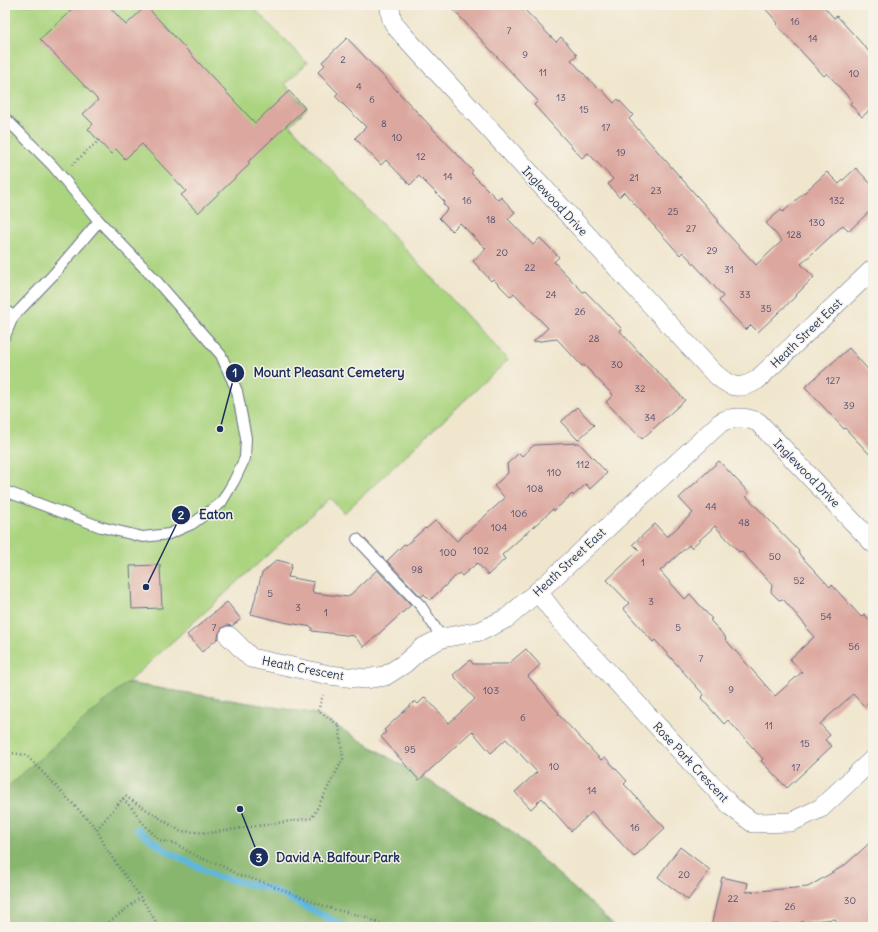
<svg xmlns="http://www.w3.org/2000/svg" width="878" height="932" font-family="Delius,sans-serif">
<rect width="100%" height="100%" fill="#f7f3e8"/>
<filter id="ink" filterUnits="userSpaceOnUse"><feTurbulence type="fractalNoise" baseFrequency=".025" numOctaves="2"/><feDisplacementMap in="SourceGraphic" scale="8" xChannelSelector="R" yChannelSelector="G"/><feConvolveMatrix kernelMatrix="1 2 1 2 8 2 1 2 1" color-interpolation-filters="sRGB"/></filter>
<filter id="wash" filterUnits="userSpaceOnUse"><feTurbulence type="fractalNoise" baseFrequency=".012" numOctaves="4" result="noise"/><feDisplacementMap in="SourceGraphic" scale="16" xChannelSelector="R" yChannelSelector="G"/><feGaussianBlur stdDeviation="0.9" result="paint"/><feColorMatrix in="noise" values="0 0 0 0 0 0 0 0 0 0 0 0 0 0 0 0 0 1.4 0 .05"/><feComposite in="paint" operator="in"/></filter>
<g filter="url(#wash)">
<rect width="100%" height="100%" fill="#f0e6cd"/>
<path fill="#abd47f" stroke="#63826e" d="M5,5H251L307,63L285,84L307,108L290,125L508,360L344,513L330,498L127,683L316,714L510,830L616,927H5Z"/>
<path fill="#88b66e" stroke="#527266" d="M126,683L316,714L510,830L616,927H5V789Z"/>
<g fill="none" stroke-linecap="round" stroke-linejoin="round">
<path stroke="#5eb6db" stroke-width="7" d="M137,829L165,850L215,876L270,889L346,927"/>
</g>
<g id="blocks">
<g fill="#dca79f" fill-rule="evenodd">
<path d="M77,5H108L126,25L146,6L255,123L289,91L305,108L248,162L250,164L198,213L181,195L186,191L142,144L125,159L116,149L111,154L88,129L93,124L83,114L98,100L40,39Z"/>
<path d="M449,5H520L556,42L561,37L577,55L571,60L599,90L601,89L614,103L618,99L633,115L629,119L719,221L717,222L756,265L782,241L766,223L781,210L783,212L827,172L839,184L856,168L873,186V208L849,231L843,225L801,264L814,277L795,296V297L758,332L751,325L746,330L719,301L723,296L704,275L683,252L680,255L624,192L619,197L608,184L613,179L588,153L582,158L534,105L538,101Z"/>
<path d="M762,5H822L834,18L837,16L873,56V107L862,117L850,104L852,101L827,73L824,76L776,24L778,23Z"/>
<path d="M347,38L473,171L471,173L498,200L501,197L515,212L508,219L533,245L540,238L559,257L554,262L583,292L585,291L622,329L620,331L644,358L685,400L642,439L606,402L613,395L584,365L582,366L557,339L533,342L548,328L514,293L511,297L493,279L491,281L473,261L486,249L460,223L452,231L439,218L448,209L443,204L445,202L419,176L410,185L386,160L381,165L355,138L366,127L335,96L338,93L318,72L325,65L322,62Z"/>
<path d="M849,348L873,375V458L845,428L844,429L805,387Z"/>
<path d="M577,407L594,425L578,440L561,422Z"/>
<path d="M579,443L607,473L590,489L586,484L573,496L572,494L554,511L553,509L502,555L505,559L488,575L477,563L462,576L459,573L430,600L424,594L421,597L387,561L404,544L406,545L425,528L426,529L436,520L457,541L505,498L494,486L508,473L507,464L519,453L522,456L534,445Z"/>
<path d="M719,461L749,493L746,496L799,551L798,553L830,587L832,585L861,617L864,614L873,624V698L864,706L853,694L820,724L830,735L825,740L832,746L787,788L761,761L763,759L728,720L724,724L701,698L704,695L655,640L653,642L623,608L629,603L607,580L639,550L633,544L655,524L667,537L693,513L679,498ZM715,526L739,552L741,551L772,585L771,592L779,600L783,599L807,627L806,628L814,637L790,659L802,672L775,696L725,639L726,638L710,620L712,619L690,594L685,599L660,571L689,545L691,548Z"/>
<path d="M277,560L292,564L288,577L314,582L312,592H314V593L348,597L377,570L411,605L364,647L354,636L312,631V627L283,622L251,614L262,573Z"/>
<path d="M160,565L162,608L132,609L130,566Z"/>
<path d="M227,602L241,619L232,626L227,625L222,628L219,633L218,638L202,652L187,635Z"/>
<path d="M526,649L540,665L528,676L559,713L558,714L601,760L605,757L627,781L624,784L665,828L634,857L592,812L571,831L542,798L531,809L515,792L537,772L506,739L491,753L472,731L419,780L381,737L386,732L384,730L415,701L418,704L425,697L449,723L475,699L453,675L470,660L473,664H508Z"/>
<path d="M873,840V927H840L835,919L801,922V927H779V924L742,927H711L722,877L748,883L746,892L808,887L845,865Z"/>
<path d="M680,847L710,870L688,900L658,877Z"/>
</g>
</g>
</g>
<g filter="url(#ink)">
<use href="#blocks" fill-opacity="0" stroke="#666f85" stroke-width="1"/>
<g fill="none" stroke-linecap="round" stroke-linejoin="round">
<defs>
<g id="service">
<path d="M5,118L52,165L99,221L153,277L221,355L237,391L246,438L245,458L234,481L221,503L192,524L169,534L143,537L101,527L5,491"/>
<path d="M5,309L13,317"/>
<path d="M5,336L13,317L53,275L99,221"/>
<path d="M357,539L421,606L442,638"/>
</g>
<g id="minor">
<path d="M391,5C388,19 396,27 405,37L712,371C728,386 737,392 757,380L873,269"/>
<path d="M538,592L558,618L732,807L753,823L791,822L821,808L873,759"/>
<path d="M229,636L251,658L329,675L365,679L385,676L404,664L422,648L442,638L481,631L507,618L552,579L720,423C731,416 746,417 758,422L873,543"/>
</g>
</defs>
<use href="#service" stroke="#666f85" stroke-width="12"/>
<use href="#minor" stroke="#666f85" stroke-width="20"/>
<g stroke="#666f85" stroke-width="2.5" stroke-dasharray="1 3" stroke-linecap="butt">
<path d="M72,165L99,140"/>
<path d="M5,752L26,755L97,829C107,854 125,875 141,898C147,907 153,917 159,927"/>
<path d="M123,799L133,809L142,822L159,840L176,844L200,858L219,864L238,875L263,882L329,908L366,917L386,927"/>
<path d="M97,829L125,796L180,831L209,833L312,818L343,759L339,725L318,711L323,695"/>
<path d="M103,927L140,898"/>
</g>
<use href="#service" stroke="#fff" stroke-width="10"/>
<use href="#minor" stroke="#fff" stroke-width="19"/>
</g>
</g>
<g text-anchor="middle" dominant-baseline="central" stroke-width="3" stroke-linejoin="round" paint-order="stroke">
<g font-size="10" fill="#4b4d6e">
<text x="795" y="21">16</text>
<text x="509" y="30">7</text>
<text x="813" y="38">14</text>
<text x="525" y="54">9</text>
<text x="343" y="59">2</text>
<text x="543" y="72">11</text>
<text x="854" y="73">10</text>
<text x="359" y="86">4</text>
<text x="561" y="97">13</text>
<text x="372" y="99">6</text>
<text x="584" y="109">15</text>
<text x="384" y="123">8</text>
<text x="606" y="127">17</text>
<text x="397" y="137">10</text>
<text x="621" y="152">19</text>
<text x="421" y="156">12</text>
<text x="448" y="176">14</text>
<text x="634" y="177">21</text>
<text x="656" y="190">23</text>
<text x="467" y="200">16</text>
<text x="837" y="200">132</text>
<text x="673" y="211">25</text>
<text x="491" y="219">18</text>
<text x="817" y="222">130</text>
<text x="691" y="228">27</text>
<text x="794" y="234">128</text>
<text x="712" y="250">29</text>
<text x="502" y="252">20</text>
<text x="530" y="267">22</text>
<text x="729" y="269">31</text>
<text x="551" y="294">24</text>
<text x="745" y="294">33</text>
<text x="766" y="308">35</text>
<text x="580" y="311">26</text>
<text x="594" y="338">28</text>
<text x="617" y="364">30</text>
<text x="833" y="380">127</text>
<text x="640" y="388">32</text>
<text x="849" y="405">39</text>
<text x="650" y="417">34</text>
<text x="583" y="464">112</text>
<text x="554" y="472">110</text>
<text x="535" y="488">108</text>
<text x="711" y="506">44</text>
<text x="519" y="513">106</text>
<text x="744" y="522">48</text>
<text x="499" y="527">104</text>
<text x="481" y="550">102</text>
<text x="448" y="552">100</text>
<text x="775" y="556">50</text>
<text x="643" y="562">1</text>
<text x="417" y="569">98</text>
<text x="799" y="580">52</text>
<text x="270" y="593">5</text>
<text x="651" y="601">3</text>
<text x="298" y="607">3</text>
<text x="326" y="612">1</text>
<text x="826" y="616">54</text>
<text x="214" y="627">7</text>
<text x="678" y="627">5</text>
<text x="854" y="646">56</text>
<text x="701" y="658">7</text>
<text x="731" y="689">9</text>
<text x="491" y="690">103</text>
<text x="523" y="717">6</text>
<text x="769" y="725">11</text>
<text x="805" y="743">15</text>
<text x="410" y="749">95</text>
<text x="554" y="766">10</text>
<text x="796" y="767">17</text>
<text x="592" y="790">14</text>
<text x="635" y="827">16</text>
<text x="684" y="874">20</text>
<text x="733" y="898">22</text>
<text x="850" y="900">30</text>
<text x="790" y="906">26</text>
</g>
<g font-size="12" fill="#1b2f5e" stroke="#f7f3e8">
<text transform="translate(555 201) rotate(47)">Inglewood Drive</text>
<text transform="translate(806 333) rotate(-44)">Heath Street East</text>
<text transform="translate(807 473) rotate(46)">Inglewood Drive</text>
<text transform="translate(569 562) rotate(-43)">Heath Street East</text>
<text transform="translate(303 668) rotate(11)">Heath Crescent</text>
<text transform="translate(691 762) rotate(47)">Rose Park Crescent</text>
</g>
</g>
<path fill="none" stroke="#1b2f5e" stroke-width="1.5" d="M220 429L235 373M146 587L181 515M240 809L259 857"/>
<g fill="#1b2f5e" stroke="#f7f3e8" stroke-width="1.5">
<circle cx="220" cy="429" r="4"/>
<circle cx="146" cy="587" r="4"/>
<circle cx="240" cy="809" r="4"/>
<circle cx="235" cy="373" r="10"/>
<circle cx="181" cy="515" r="10"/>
<circle cx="259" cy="857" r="10"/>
</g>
<g font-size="12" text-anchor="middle" font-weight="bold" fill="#fff">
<text x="235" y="377">1</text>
<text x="181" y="519">2</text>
<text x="259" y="862">3</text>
</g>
<g font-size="13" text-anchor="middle" font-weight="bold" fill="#1b2f5e" stroke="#f7f3e8" stroke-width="3" stroke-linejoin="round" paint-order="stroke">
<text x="329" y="377">Mount Pleasant Cemetery</text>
<text x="216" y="519">Eaton</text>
<text x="338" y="862">David A. Balfour Park</text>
</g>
<rect width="878" height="932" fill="none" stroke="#f7f3e8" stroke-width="20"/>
</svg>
